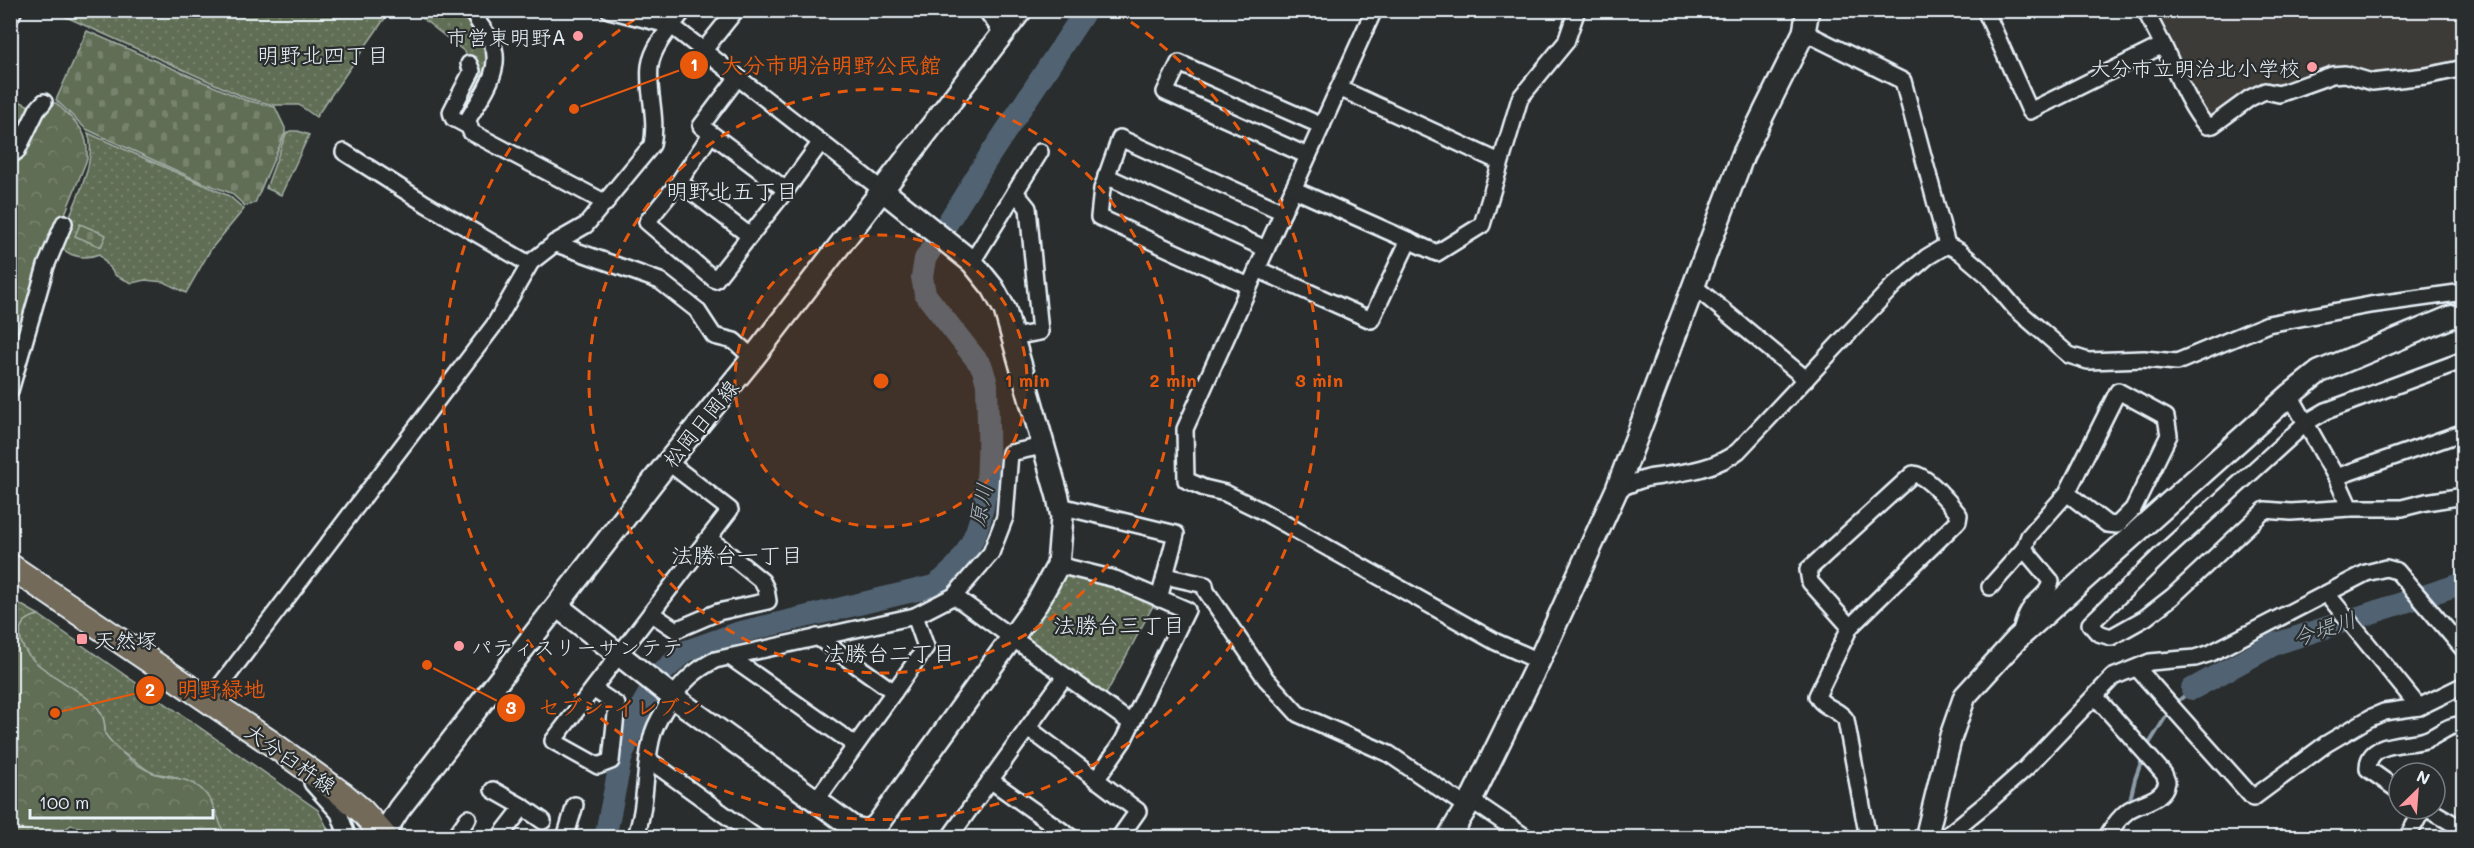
<svg xmlns="http://www.w3.org/2000/svg" width="2474" height="848" font-family="Mali,'Klee One',sans-serif">
<defs>
<pattern id="green-dots" width="8" height="8" patternUnits="userSpaceOnUse" patternTransform="scale(1.5)"><rect width="8" height="8" fill="#616e55"/><path d="M2 2h.1M6 6h.1" fill="none" stroke="#78836e" stroke-width="1.8" stroke-linecap="round"/></pattern>
<pattern id="forest-crowns" width="20" height="18" patternUnits="userSpaceOnUse" patternTransform="scale(1.5)"><rect width="20" height="18" fill="#616e55"/><path d="M2 6a3 3 0 1 1 6 0M12 15a3 3 0 1 1 6 0" fill="none" stroke="#78836e"/></pattern>
<pattern id="cemetery-stones" width="16" height="16" patternUnits="userSpaceOnUse" patternTransform="scale(1.5)"><rect width="16" height="16" fill="#616e55"/><path d="M2 7V4a2 2 0 0 1 4 0v3zM10 15v-3a2 2 0 0 1 4 0v3z" fill="#78836e"/></pattern>
</defs>
<rect width="100%" height="100%" fill="#2a2d2e"/>
<filter id="ink" filterUnits="userSpaceOnUse"><feTurbulence type="fractalNoise" baseFrequency=".0167" numOctaves="2"/><feDisplacementMap in="SourceGraphic" scale="12" xChannelSelector="R" yChannelSelector="G"/><feConvolveMatrix kernelMatrix="1 2 1 2 8 2 1 2 1" color-interpolation-filters="sRGB"/></filter>
<g filter="url(#ink)">
<path fill="#3d3b38" d="M2150,11H2463V64L2373,78L2332,71L2208,122Z"/>
<g fill="url(#green-dots)" stroke="#a4b0a6" stroke-width="1.5">
<path d="M53,11H390L316,117L299,105H274L246,98Z"/>
<path d="M413,11H466L463,16L487,42V75L460,118L453,113L474,70L465,52Z"/>
<path d="M290,131H298L309,135L281,195L266,188L286,134Z"/>
<path d="M88,133L229,196L244,209L211,249L186,293L164,282L145,280L132,283L116,276L99,254C85,260 63,257 59,241C70,213 99,161 88,133Z"/>
<path d="M1070,573L1096,578L1155,602L1104,698L1027,642L1026,633L1062,576Z"/>
<path d="M39,615L318,810L332,837H225L211,801L173,776L152,773L116,748L105,734C105,723 104,717 98,708C79,685 17,666 20,632C21,621 29,617 39,615Z"/>
</g>
<g fill="url(#forest-crowns)" stroke="#a4b0a6" stroke-width="1.5">
<path d="M11,97L37,110L51,103H56C76,123 89,129 87,159L44,266L11,379Z"/>
<path d="M11,599L39,615C29,617 21,621 20,632C17,666 80,685 98,708C104,717 105,723 105,734C116,749 134,765 151,772C167,779 186,776 200,788C214,800 219,821 225,837H101L83,828L71,825L55,837H11Z"/>
</g>
<g fill="url(#cemetery-stones)" stroke="#a4b0a6" stroke-width="1.5">
<path d="M87,31L245,100L275,107L285,128V133L255,203L245,206L231,193L201,182L86,129L56,100Z"/>
<path d="M80,224L106,235L101,247L75,236Z"/>
</g>
<g fill="none" stroke-linecap="round" stroke-linejoin="round">
<g stroke="#8d9ca8" stroke-width="4">
<path d="M2175,704L2192,689"/>
<path d="M2147,747L2170,710"/>
<path d="M2129,804L2135,779L2143,757"/>
</g>
<g stroke="#516473" stroke-width="22">
<path d="M2192,689L2275,644L2464,583"/>
<path d="M605,838L621,759L640,709L660,674L686,651L737,633L934,586C999,543 988,452 987,384L982,367L925,294L922,277L925,259L988,158L1086,10"/>
</g>
<defs>
<g id="street">
<path d="M472,10C476,22 487,32 492,43C504,70 480,98 467,121L471,132L606,203"/>
<path d="M609,10L672,26L882,190"/>
<path d="M986,10L1003,34"/>
<path d="M1374,10L1185,429L1186,480L1204,488L1225,493L1262,511L1496,642L1539,661"/>
<path d="M1985,10L2030,111L2163,45L2145,10"/>
<path d="M10,18L14,10"/>
<path d="M1804,32L1903,81L1947,245L1959,251L1986,274L2015,308L2069,355L2088,361L2144,359L2177,362L2268,324L2370,305L2464,292"/>
<path d="M2163,45C2173,66 2191,111 2207,126L2213,125L2250,98L2265,91L2279,94L2332,75L2345,74L2372,82L2426,76L2464,68"/>
<path d="M704,50L736,10"/>
<path d="M469,64L472,71L451,112L453,118L470,127"/>
<path d="M738,77L701,126L786,190L821,142"/>
<path d="M1339,88L1500,162"/>
<path d="M344,152L426,204L529,264"/>
<path d="M10,156L17,151L37,110L44,102"/>
<path d="M1308,156L1165,92L1179,63L1322,126"/>
<path d="M1106,176L1266,249"/>
<path d="M679,182L711,134"/>
<path d="M1293,189L1437,253L1482,225L1520,98L1566,42L1577,10"/>
<path d="M750,236L679,182L647,222L715,280L786,190"/>
<path d="M554,243L660,281L697,310L714,336L734,341L753,358"/>
<path d="M972,262L1040,152"/>
<path d="M1257,269L1371,320L1409,240"/>
<path d="M1249,286L1099,217L1102,189L1120,138L1283,212"/>
<path d="M1695,287L1806,379"/>
<path d="M1013,337L1040,332L1028,208L1015,192"/>
<path d="M10,391L46,266L64,223"/>
<path d="M2290,395L2336,477L2464,432"/>
<path d="M1913,474C1927,475 1950,503 1959,515L1958,521L1850,627L1810,582L1808,570Z"/>
<path d="M2336,477L2350,508H2402L2426,502L2464,496"/>
<path d="M1617,489C1627,486 1638,480 1648,478C1678,473 1713,471 1738,451L1895,284L1927,257L1947,245"/>
<path d="M1060,506L1176,534L1159,599"/>
<path d="M2350,508L2291,512L2265,510L2172,597L2145,618L2111,637L2098,633L2090,624L2163,553L2307,422L2326,411L2464,360"/>
<path d="M1058,565L1115,579L1187,610L1123,741L1096,780"/>
<path d="M1165,576L1205,585L1206,591L1266,679L1298,714L1389,754L1467,807"/>
<path d="M1990,587L2024,549"/>
<path d="M2327,594L2419,707"/>
<path d="M954,596L1131,723"/>
<path d="M651,613L676,630L718,612L768,601L766,589L762,581L709,538"/>
<path d="M1850,627L1817,696C1823,708 1839,709 1846,720L1868,838"/>
<path d="M2020,634C2023,624 2026,613 2033,605C2041,596 2048,594 2051,581L2024,549L2029,536L2067,493L2118,391L2166,417L2169,435L2133,509L2117,525L2107,524L2067,493"/>
<path d="M817,637L894,692"/>
<path d="M730,657L855,745"/>
<path d="M2137,668L2253,798L2326,744L2370,718L2384,712L2419,707L2464,685"/>
<path d="M593,689L617,705L611,761L598,766L553,741L730,510L668,462"/>
<path d="M2095,696L2164,774L2167,782C2164,800 2142,802 2129,810C2119,817 2112,828 2106,838"/>
<path d="M202,697L217,690L495,324L531,262L558,241L586,225L652,145C658,117 647,91 650,66C653,45 672,26 684,10"/>
<path d="M1028,728L1138,811L1119,838"/>
<path d="M649,760L757,838"/>
<path d="M990,780L1072,838"/>
<path d="M312,783L339,813L348,838"/>
<path d="M493,790L523,807"/>
<path d="M2399,791L2368,769C2367,740 2408,746 2425,740C2438,736 2449,723 2464,725"/>
<path d="M1471,800L1527,838"/>
<path d="M816,801L926,647L915,616"/>
<path d="M2428,809L2464,830"/>
<path d="M454,838L468,818"/>
<path d="M499,838L523,807L543,821"/>
<path d="M565,838L575,805"/>
<path d="M635,838C648,804 643,766 653,733C657,721 664,710 671,700C683,682 695,670 715,660L915,616L954,596L991,553L1005,517L1010,453L1043,446"/>
<path d="M949,838L1065,676"/>
<path d="M1944,838L1988,802L2026,768L2113,677L2150,662L2195,658L2211,653L2366,573L2386,568L2397,571L2464,650"/>
<path d="M2407,838L2423,809"/>
</g>
<g id="secondary">
<path d="M557,606L673,697L854,828L868,831L877,825L1037,603L1058,565L1062,517L1058,497L1005,310L993,288L972,262L882,190"/>
<path d="M381,838L399,809L668,462L753,358L1021,10"/>
<path d="M1448,838L1471,800L1539,661L1617,489L1743,155L1804,32L1808,10"/>
<path d="M1926,838L1951,736L1965,696L2017,639L2290,395L2319,372L2451,317L2464,315"/>
</g>
<path id="primary" d="M10,566L271,743L342,794L362,811L386,838"/>
</defs>
<use href="#street" stroke="#e8f1f8" stroke-width="20"/>
<use href="#secondary" stroke="#e8f1f8" stroke-width="26"/>
<use href="#primary" stroke="#e8f1f8" stroke-width="28"/>
<use href="#street" stroke="#2a2d2e" stroke-width="15"/>
<use href="#secondary" stroke="#2a2d2e" stroke-width="21"/>
<use href="#primary" stroke="#736b5a" stroke-width="24"/>
</g>
</g>
<circle cx="881" cy="381" r="146" fill="#e8590c" fill-opacity=".12"/>
<g fill="none" stroke="#e8590c" stroke-width="3" stroke-dasharray="10 8">
<circle cx="881" cy="381" r="146"/>
<circle cx="881" cy="381" r="292"/>
<path d="M1116 12A438 438 0 1 1 646 12"/>
</g>
<g fill="#ff9aa2" stroke="#2a2d2e" stroke-width="2">
<circle cx="578" cy="36" r="6"/>
<circle cx="2312" cy="67" r="6"/>
<rect x="76" y="633" width="12" height="12" rx="3"/>
<circle cx="459" cy="646" r="6"/>
</g>
<g text-anchor="middle" dominant-baseline="central" stroke-width="4.5" stroke-linejoin="round" paint-order="stroke">
<g font-size="21" fill="#e8f1f8" stroke="#2a2d2e" text-anchor="end">
<text x="566" y="36">市営東明野A</text>
<text x="2300" y="67">大分市立明治北小学校</text>
<text x="94" y="639" text-anchor="start">天然塚</text>
<text x="471" y="646" text-anchor="start">パティスリーサンテテ</text>
</g>
<g font-size="21" fill="#e8f1f8" stroke="#2a2d2e">
<text transform="translate(700 423) rotate(-51)">松岡日岡線</text>
<text transform="translate(291 758) rotate(35)">大分臼杵線</text>
</g>
<g font-size="22" fill="#e8f1f8" stroke="#2a2d2e">
<text x="323" y="54">明野北四丁目</text>
<text x="732" y="190">明野北五丁目</text>
<text x="737" y="554">法勝台一丁目</text>
<text x="1119" y="624">法勝台三丁目</text>
<text x="889" y="652">法勝台二丁目</text>
</g>
<g font-size="22" font-style="italic" fill="#acb9c3" stroke="#2a2d2e">
<text transform="translate(980 505) rotate(-78)">原川</text>
<text transform="translate(2324 628) rotate(-18)">今堤川</text>
</g>
</g>
<circle cx="881" cy="381" r="9" fill="#e8590c" stroke="#2a2d2e" stroke-width="3"/>
<g font-size="18" text-anchor="middle" font-weight="bold" fill="#e8590c" stroke="#2a2d2e" stroke-width="4.5" stroke-linejoin="round" paint-order="stroke">
<text x="1027" y="387">1 min</text>
<text x="1173" y="387">2 min</text>
<text x="1319" y="387">3 min</text>
</g>
<path fill="none" stroke="#e8590c" stroke-width="2" d="M574 109L694 65M55 713L150 690M427 665L511 708"/>
<g fill="#e8590c" stroke="#2a2d2e" stroke-width="2">
<circle cx="574" cy="109" r="6"/>
<circle cx="55" cy="713" r="6"/>
<circle cx="427" cy="665" r="6"/>
<circle cx="694" cy="65" r="15"/>
<circle cx="150" cy="690" r="15"/>
<circle cx="511" cy="708" r="15"/>
</g>
<g font-size="18" text-anchor="middle" font-weight="bold" fill="#fff">
<text x="694" y="71">1</text>
<text x="150" y="696">2</text>
<text x="511" y="714">3</text>
</g>
<g font-size="22" text-anchor="middle" font-weight="bold" fill="#e8590c" stroke="#2a2d2e" stroke-width="4.5" stroke-linejoin="round" paint-order="stroke">
<text x="831" y="73">大分市明治明野公民館</text>
<text x="221" y="697">明野緑地</text>
<text x="620" y="715">セブン-イレブン</text>
</g>
<rect width="2474" height="848" fill="none" stroke="#2a2d2e" stroke-width="36"/>
<rect x="18" y="18" width="2438" height="812" fill="none" stroke="#e8f1f8" stroke-width="2" filter="url(#ink)"/>
<g transform="translate(2417 791) rotate(25)"><circle r="28" fill="#2a2d2e" stroke="#767b7f" stroke-width="1.5"/>
<path d="M0-4.5L10 22L0 15L-10 22Z" fill="#ff9aa2"/>
<text y="-9" font-size="16" font-weight="bold" text-anchor="middle" fill="#e8f1f8">N</text>
</g>
<path d="M30 809v9h183v-9" fill="none" stroke="#e8f1f8" stroke-width="3"/>
<text x="39" y="809" font-size="18" fill="#e8f1f8" stroke="#2a2d2e" stroke-width="4.5" paint-order="stroke">100 m</text>
</svg>
